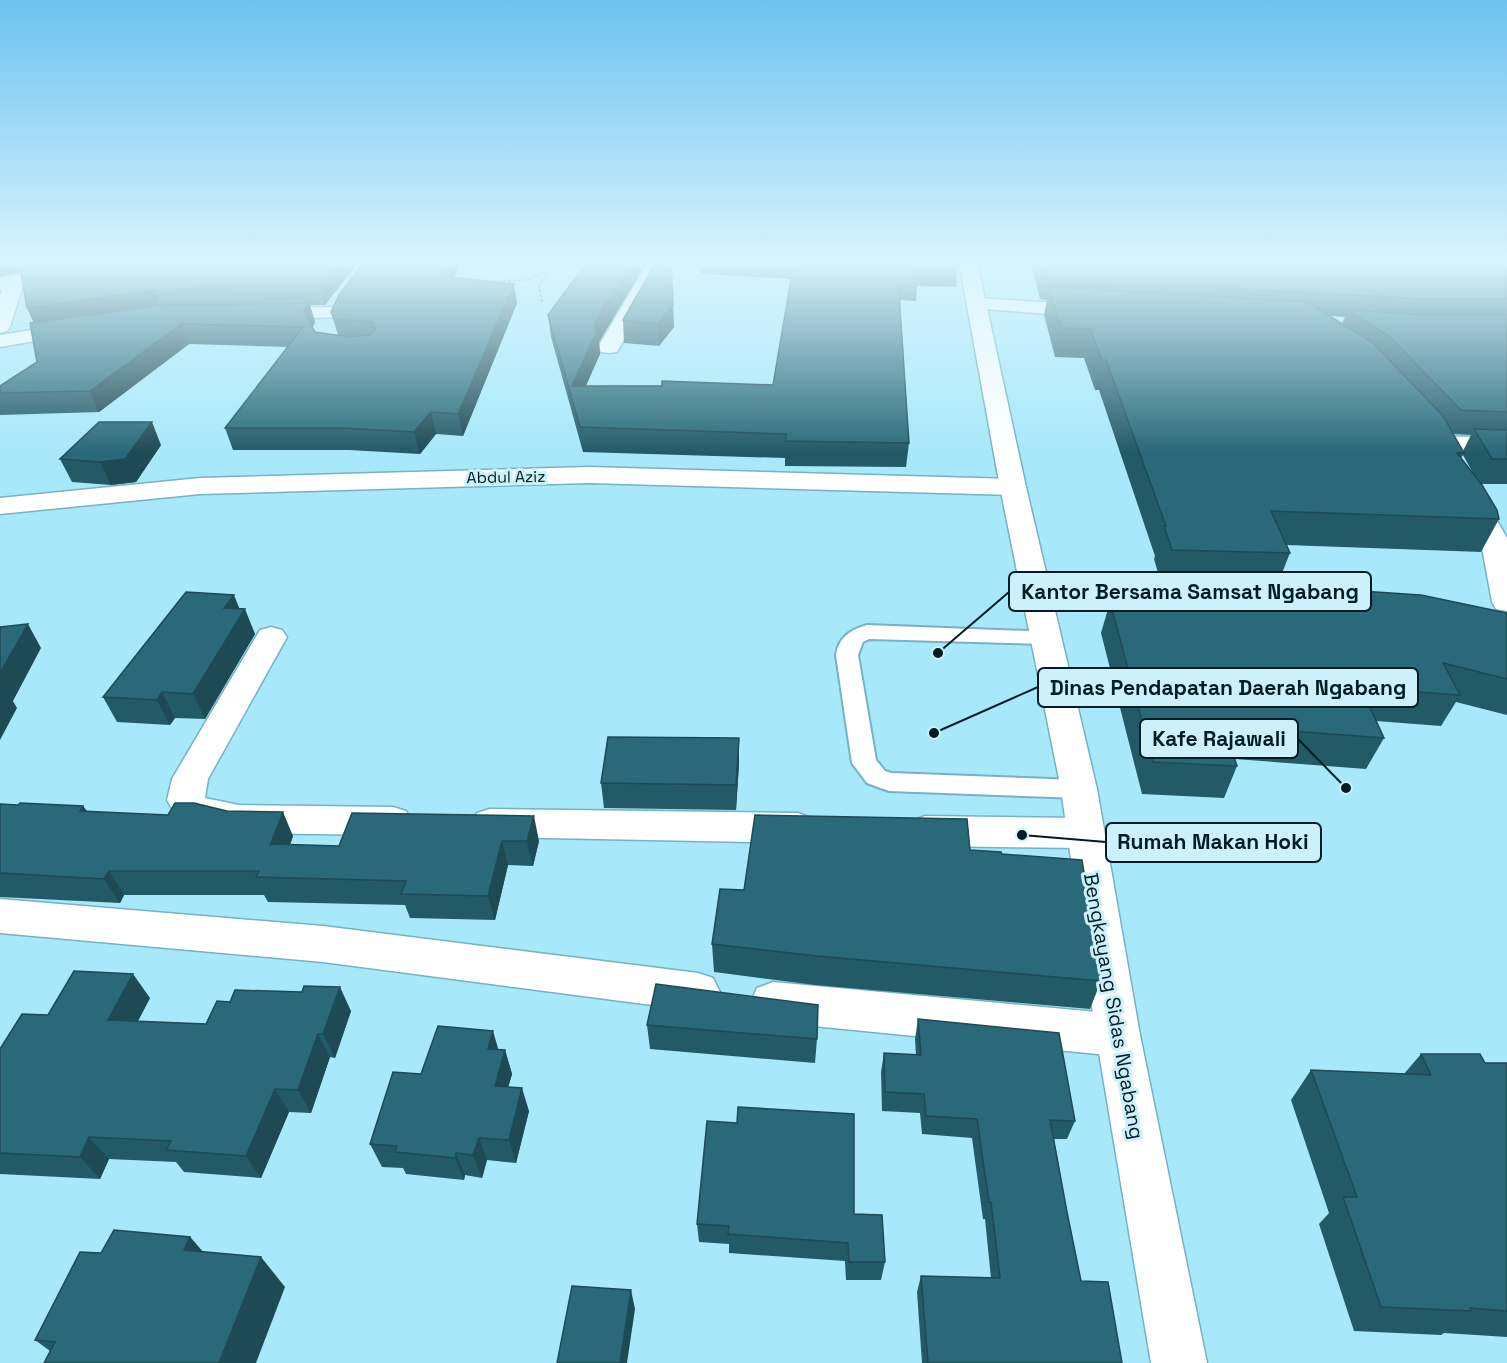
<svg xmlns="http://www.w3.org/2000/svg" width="1507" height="1363" font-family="'Space Grotesk',sans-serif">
<rect width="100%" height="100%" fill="#a8e8fb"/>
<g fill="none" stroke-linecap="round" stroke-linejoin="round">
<defs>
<path id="lane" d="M867,625L1054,632L1057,637L1054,642L1046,644L869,639L863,642L858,655L876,760L885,771L891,773L1079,780L1088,782L1091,789L1088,796L1079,798L889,791L867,783L852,763L836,655C839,637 850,630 867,625Z"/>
<g id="street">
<path d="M88,262H126L124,266L117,268L23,285L10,327L7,331L0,333V296L2,289L0,290V278Z"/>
<path d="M648,262H666L617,352L609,353L601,352L598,347Z"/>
<path d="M978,298L1090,305L1097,307L1100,311L1097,315L1090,317L971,308L968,304L971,300Z"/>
<path d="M332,307L339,309L342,313L339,317L268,320L261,318L258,314L261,310L268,308Z"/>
<path d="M76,323L83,325L87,329L83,333L0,347V335Z"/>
<path d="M1441,436L1507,438V454L1432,448L1429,443L1432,438Z"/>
<path d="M589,467L1013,479L1022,481L1026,487L1022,493L1013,495L589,483L200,494L0,514V498L200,478Z"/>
<path d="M1470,487L1479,489L1507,538V611L1496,609L1492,602L1481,542L1457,495L1461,489Z"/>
<path d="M1036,582L1217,587L1228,590L1232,596L1228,602L1217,605L1036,600L1025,597L1021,591L1025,585Z"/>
<path d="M271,627L282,630L287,637L208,779L205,798L239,805L393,807L406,811L412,821L406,831L393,835L239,833L178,819L167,800L172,779L260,630Z"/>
<path d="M490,809L798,813L811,818L817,828L811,838L798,843L490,837L477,833L471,823L477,813Z"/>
<path d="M925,816L1085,818L1098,823L1104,833L1098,843L1085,848L925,846L912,841L906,831L912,821Z"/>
<path d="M0,899L323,926L698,973L713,978L720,992L713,1006L698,1011L323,962L0,933Z"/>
<path d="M773,982L1118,1014L1134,1020L1140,1035L1134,1050L1118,1056L773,1022L757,1016L751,1002L757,988Z"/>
</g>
<path id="highway" d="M959,262H977L1026,487L1097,789L1140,1035L1207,1363H1151L1096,1035L1061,789L1000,487Z"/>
</defs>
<use href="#lane" stroke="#74b2c4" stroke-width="4"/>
<use href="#street" stroke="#74b2c4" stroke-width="3"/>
<use href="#highway" stroke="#74b2c4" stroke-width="3"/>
<g stroke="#5e8d9b" stroke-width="2" stroke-dasharray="3 2" stroke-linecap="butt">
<path d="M488,282L525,280L546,272"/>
<path d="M542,302L539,287L553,262"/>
</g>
<use href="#lane" fill="#fff" fill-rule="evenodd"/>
<use href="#street" fill="#fff" fill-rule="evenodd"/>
<use href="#highway" fill="#fff" fill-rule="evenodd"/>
</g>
<g fill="#235a68" fill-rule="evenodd">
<path d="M0,262H358L325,305H310L315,322L312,328L315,332L338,335L331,312L454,277L517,303L463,436L436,434L420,454L349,450H233L225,428L288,347L189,344L99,412L0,415V386L37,362L34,323L21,272L0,276Z"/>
<path d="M656,262L674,327L659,346L624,343L623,320Z"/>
<path d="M700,262H958L956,287L917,286L916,301L900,300L909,443L906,467L785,466V458L583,452L551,337L548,315L599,342L600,354L586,386L773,385L791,279L701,274Z"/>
<path d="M1031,262H1507V484H1482L1499,519L1481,552L1287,545L1290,553L1280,578L1302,585L1507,613V715L1456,702L1441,726L1376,721L1384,738L1366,769L1235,759L1237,766L1224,798L1142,794L1101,633L1110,602L1168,605L1175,584L1161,583L1154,559L1155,556L1099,390H1095L1084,358L1055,357L1044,315L1047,300L1040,299ZM1329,316L1345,317L1342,324ZM1453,434L1471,435L1463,451ZM1463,455L1473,473L1461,458Z"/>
<path d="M161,445L136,482L111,485L72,482L60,459Z"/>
<path d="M239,609L255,634L205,719L175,718L170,725L117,722L103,697Z"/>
<path d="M739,763L736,810L604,808L601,783Z"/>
<path d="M0,804L18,805L83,806L87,811L293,836L290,845L339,846L352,813L539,841L533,866L508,865L495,920L410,918L405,905L268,902L264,895H124L120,903L0,897Z"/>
<path d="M970,850L1002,854L1101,981L1090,1009L815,985L714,972L712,944L744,890Z"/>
<path d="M150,998L138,1021L206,1024L351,1011L335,1058L330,1057L311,1113L289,1112L261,1178L184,1172L176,1162L109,1159L100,1179L0,1174V1049L48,1015Z"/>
<path d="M918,1019L1075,1121L1067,1139H1054L1067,1212L1081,1281L1122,1363H922L917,1292L921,1276L991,1278L985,1219H983L972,1138L922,1134L920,1113L882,1111L881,1072L884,1053L916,1055L915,1039Z"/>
<path d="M647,1025L817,1039L815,1063L650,1049Z"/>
<path d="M498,1049L505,1050L512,1074L508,1087L529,1111L516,1163L487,1160L482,1178L465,1175L464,1180L406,1174L403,1168L382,1167L370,1144L421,1074Z"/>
<path d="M1421,1054L1485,1063H1507V1337L1444,1333L1441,1335L1354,1331L1319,1224L1329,1213L1291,1100L1311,1070L1404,1074Z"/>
<path d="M854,1214L885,1262L881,1280H846L845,1261L729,1253V1244L699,1242L697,1224Z"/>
<path d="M190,1237L203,1252L285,1287L50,1351L35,1340L101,1253Z"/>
</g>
<g fill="#1d4a55">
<path d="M0,262H77L0,276Z"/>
<path d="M339,262H358L325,305L320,285Z"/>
<path d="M449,262H462L445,295L441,276Z"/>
<path d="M633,262H647L599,342L600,354L575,409L572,386L594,323Z"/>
<path d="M514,284L517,303L463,436L458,414Z"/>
<path d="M154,290L162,310L36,328L27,308Z"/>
<path d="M309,303L315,322L310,333L304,313Z"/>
<path d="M673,305L674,327L659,346L657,324Z"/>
<path d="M181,324L189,344L99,412L90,391Z"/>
<path d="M431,412L436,434L420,454L414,432Z"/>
<path d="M152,422L161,445L136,482L111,485L100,462Z"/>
<path d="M234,595L242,615L245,609L255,634L205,719L193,694L224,608Z"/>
<path d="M28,624L41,648L13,701L17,708L0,740V673Z"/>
<path d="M162,692L175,718L170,725L157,700Z"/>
<path d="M739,738V763L736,810V785Z"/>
<path d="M83,806L99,830L80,811Z"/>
<path d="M283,812L293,836L281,870L270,846Z"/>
<path d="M534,816L539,841L533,866L527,841Z"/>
<path d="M502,841L508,865L495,920L488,896Z"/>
<path d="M109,871L124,895L120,903L104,879Z"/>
<path d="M133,974L150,998L126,1043L108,1020Z"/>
<path d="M340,987L351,1011L335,1058L323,1034Z"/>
<path d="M493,1031L500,1055L488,1049Z"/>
<path d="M318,1034L330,1057L311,1113L298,1090Z"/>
<path d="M505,1050L512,1074L502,1109L495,1086Z"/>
<path d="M522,1088L529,1111L516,1163L509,1140Z"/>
<path d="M275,1089L289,1112L261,1178L246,1156Z"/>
<path d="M89,1137L109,1159L100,1179L80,1157Z"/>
<path d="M479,1138L487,1160L482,1178L473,1155Z"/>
<path d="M456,1153L465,1175L464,1180L455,1158Z"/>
<path d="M190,1237L217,1268L184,1250Z"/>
<path d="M261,1257L285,1287L256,1363H219Z"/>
<path d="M631,1290L635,1309L627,1363H620Z"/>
</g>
<g fill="#296979" stroke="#1d4a55" stroke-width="1.5">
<path d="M51,262H339L320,285L154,290L27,308L20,267Z"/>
<path d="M364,262H449L441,276L514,284L458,414L431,412L414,432L343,428H225L303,327L181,324L90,391L0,393V386L37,362L30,323L155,306L309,303L304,313L315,332L349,337L370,335L375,329L372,322L334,319L331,312L339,295Z"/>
<path d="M587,262H633L594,323L597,331L572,386H662V381L773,385L794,262H958L959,266L914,264L918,279H898L909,443L786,441V434L580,427L548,315Z"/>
<path d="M656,262H671L673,305L657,324L623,320Z"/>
<path d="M1040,262H1507V299H1426L1044,278Z"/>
<path d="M1049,287L1307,302L1372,342L1443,416L1464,453H1457L1482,485L1497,510L1499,519L1271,511L1290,553L1172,550L1164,526H1166L1106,360H1102L1090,329L1061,328Z"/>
<path d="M1347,310L1426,315H1507V412L1461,410L1389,336Z"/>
<path d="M99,422H152L125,459L100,462L60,459Z"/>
<path d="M1474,429L1507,430V459H1492Z"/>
<path d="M1178,576L1300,579L1302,585L1330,587L1331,589L1421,595L1507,613V679L1443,663L1460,695L1361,688L1384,738L1224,726L1237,766L1153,762L1110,602L1188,606Z"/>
<path d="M186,592L234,595L224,608L245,609L193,694L162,692L157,700L103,697Z"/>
<path d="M28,624L0,673V627Z"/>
<path d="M608,737L739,738L736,785L601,783Z"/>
<path d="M20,803L83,806L80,811L168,815L175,803H194L227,811L283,812L270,846L271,844L339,846L352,813L534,816L527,841H502L488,896L401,894L406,881L256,877L259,871H109L104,879L0,873V804L18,805Z"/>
<path d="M755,815L967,819L970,850L1001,852L1002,854L1082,860L1101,981L817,956L712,944L720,889L744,890Z"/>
<path d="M74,971L133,974L108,1020L206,1024L217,1001L230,1002L235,990L302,992L304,986L340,987L323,1034H318L298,1090L275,1089L246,1156L166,1150L171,1141L89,1137L80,1157L0,1153V1049L22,1014L48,1015Z"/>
<path d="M656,984L818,1005L817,1039L647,1025Z"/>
<path d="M918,1019L1059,1033L1075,1121L1050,1120L1067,1212L1081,1281L1108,1282L1122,1363H928L921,1276L1000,1278L991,1202H989L977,1119L926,1116L924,1094L885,1092L884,1053L921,1055Z"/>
<path d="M438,1026L493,1031L488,1049L505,1050L495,1086L522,1088L509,1140L479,1138L473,1155L456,1153L455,1158L395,1152L397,1146L370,1144L393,1072L421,1074Z"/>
<path d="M1421,1054H1480L1485,1063H1507V1311L1470,1308L1471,1311L1381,1307L1343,1197H1357L1311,1070L1431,1075Z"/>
<path d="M738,1107L854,1114V1214L882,1215L885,1262H849L848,1243L728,1234L729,1226L697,1224L707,1121L737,1123Z"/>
<path d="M114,1230L190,1237L184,1250L261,1257L219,1363H44L55,1342L35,1340L80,1252L101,1253Z"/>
<path d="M572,1286L631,1290L620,1363H557Z"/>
</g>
<linearGradient id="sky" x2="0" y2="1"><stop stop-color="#6dc2ee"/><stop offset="0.58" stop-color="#d8f5fd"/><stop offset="1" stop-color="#d8f5fd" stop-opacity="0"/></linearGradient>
<rect width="1507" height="453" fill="url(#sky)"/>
<g text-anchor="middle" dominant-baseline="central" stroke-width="6" stroke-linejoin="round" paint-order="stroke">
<g font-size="16" fill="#021c23" stroke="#ccf1fc">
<text transform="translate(506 477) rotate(-1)">Abdul Aziz</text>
</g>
<g font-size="20" fill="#021c23" stroke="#ccf1fc">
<text transform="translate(1114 1006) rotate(80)">Bengkayang Sidas Ngabang</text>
</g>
</g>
<path fill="none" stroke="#021c23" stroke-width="2" d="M938 653L1009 592M934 733L1038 687M1346 788L1298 739M1022 835L1106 842"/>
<g fill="#021c23" stroke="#ccf1fc" stroke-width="2">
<circle cx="938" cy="653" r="6"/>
<circle cx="934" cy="733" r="6"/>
<circle cx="1346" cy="788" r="6"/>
<circle cx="1022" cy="835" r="6"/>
</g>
<g fill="#ccf1fc" stroke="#021c23" stroke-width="2">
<rect x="1009" y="572" width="362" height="39" rx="6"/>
<rect x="1038" y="668" width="380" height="39" rx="6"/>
<rect x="1140" y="719" width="158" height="39" rx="6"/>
<rect x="1106" y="823" width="215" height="39" rx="6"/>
</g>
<g font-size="21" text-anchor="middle" font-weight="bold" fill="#021c23">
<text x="1190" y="599">Kantor Bersama Samsat Ngabang</text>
<text x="1228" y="695">Dinas Pendapatan Daerah Ngabang</text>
<text x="1219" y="746">Kafe Rajawali</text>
<text x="1213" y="849">Rumah Makan Hoki</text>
</g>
</svg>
